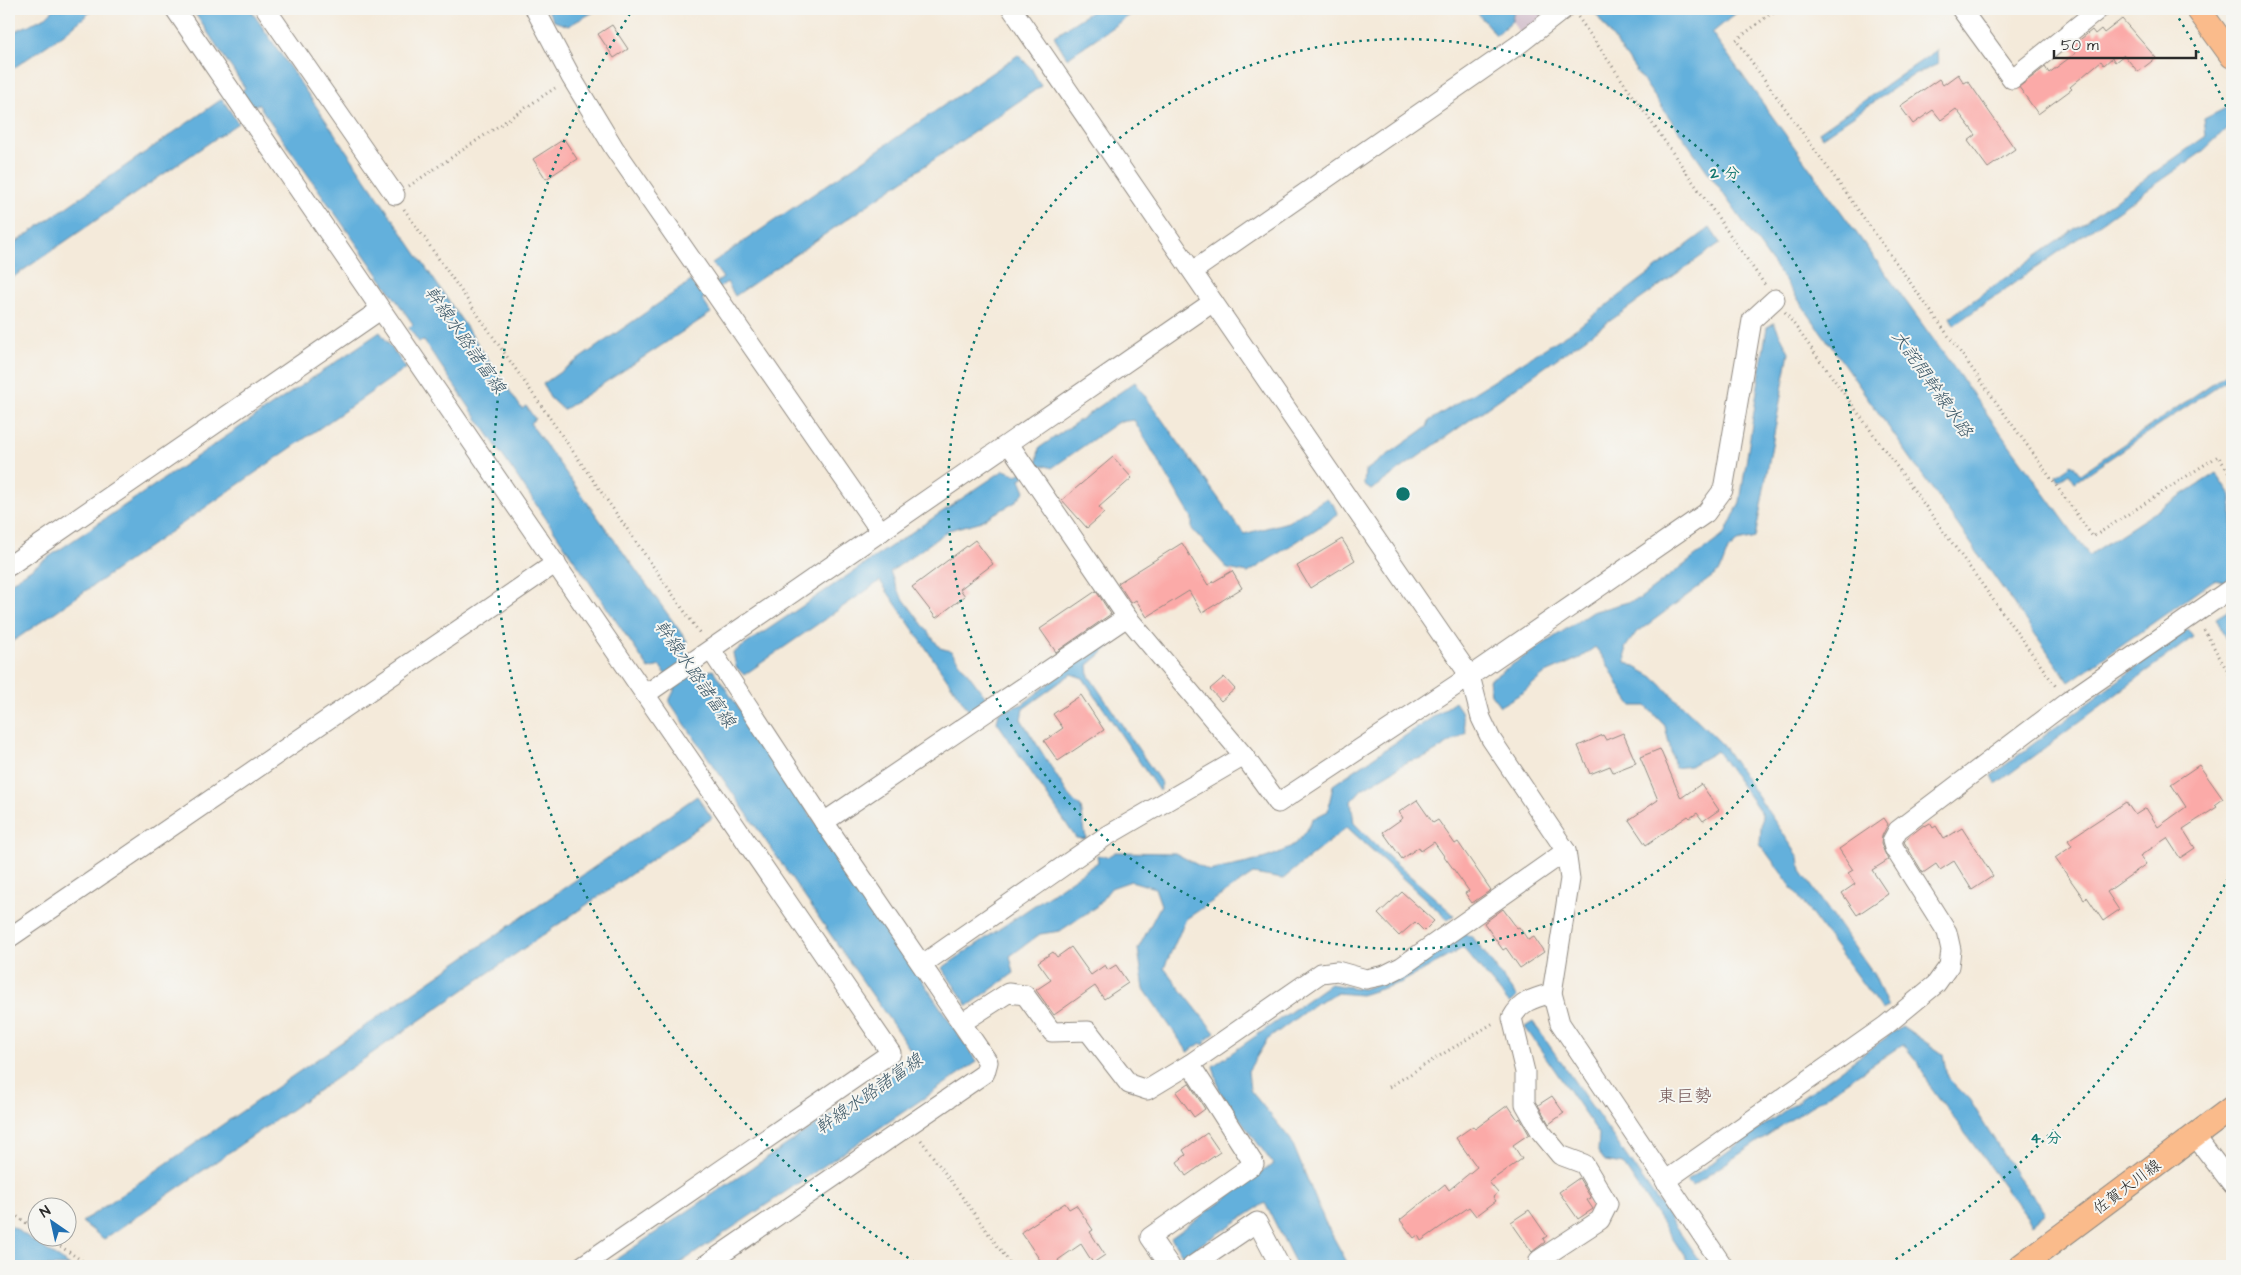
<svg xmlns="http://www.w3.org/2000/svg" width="2241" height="1275" font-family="'Architects Daughter','Klee One',sans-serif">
<rect width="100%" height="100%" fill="#f6f6f2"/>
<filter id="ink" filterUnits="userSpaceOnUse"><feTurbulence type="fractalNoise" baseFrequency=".02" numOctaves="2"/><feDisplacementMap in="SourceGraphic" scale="10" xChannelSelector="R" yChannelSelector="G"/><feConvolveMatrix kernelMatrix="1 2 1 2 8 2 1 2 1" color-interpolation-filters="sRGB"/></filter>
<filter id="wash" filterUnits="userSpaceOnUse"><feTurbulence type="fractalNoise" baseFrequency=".0096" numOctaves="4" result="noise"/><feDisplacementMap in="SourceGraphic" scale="20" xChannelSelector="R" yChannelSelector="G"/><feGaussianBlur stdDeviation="1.12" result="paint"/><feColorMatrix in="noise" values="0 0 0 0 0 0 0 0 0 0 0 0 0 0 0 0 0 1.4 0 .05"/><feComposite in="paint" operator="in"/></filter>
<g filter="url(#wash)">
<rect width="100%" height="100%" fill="#f4eada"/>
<path fill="#d1bdcb" d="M1514,9H1552L1520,35L1512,21Z"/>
<g fill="#63b0dc" stroke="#476e84">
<path d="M54,9H94L64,34L9,71V34L46,17Z"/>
<path d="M192,9H250L522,409L526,406L535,419L530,423L687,641L683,650L698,673L713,670L977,1062L676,1266H606L916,1058L669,701L675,689L660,666L649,669L424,341L419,342L409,328L413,324L258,104L253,106L241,92L245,88Z"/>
<path d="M547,9H599L568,26L554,21Z"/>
<path d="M1095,9H1139L1067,58L1054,36Z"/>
<path d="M1474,9H1514L1512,21L1496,35Z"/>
<path d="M1602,9H1741L1712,33L2089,555L2216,473L2232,497V592L2225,582L2214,580L2069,682L1596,14Z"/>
<path d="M1937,50L1938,64L1912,76L1822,137L1819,132Z"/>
<path d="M1018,55L1031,68L1041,86L735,296L727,282L702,299L711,313L563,410L550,398L543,384L691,281L700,293L723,278L712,263Z"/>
<path d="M222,99L238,123L9,280V247Z"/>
<path d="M2232,105V123L2202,152L1954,325L1950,317L2206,136L2204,119Z"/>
<path d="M1710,228L1720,243L1371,490L1364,485L1365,471L1427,427L1429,421L1574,330Z"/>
<path d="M1774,323L1789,352L1755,538L1737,542L1728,550L1720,571L1635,634L1625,648L1626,662L1653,677L1722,744L1799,857L1801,871L1874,975L1888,1007L1882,1010L1760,844L1762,814L1717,751L1690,766L1675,768L1665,726L1646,706H1632C1617,687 1611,665 1595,647L1580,658L1546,673L1522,693L1500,706L1491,694L1489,680L1592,612L1639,599L1725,534L1740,502L1767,327Z"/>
<path d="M380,332L406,368L9,644V584Z"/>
<path d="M2232,370V376L2075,482L2069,473L2059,480L2056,475L2072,464L2080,474Z"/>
<path d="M1135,382L1244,534L1288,522L1327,498L1333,504L1338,515L1248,573L1228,569L1192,529V518L1134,420L1118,422L1052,468L1043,465L1020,479L1025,491L1014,503L979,522L949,530L890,572L899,593L940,648L951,651L987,699L986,707L971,714L880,581L744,675L736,667L733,653L1004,470L1017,475L1037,463L1039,448Z"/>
<path d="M2232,608V652L2216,618Z"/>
<path d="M2187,629L2193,637L1996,784L1992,775Z"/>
<path d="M1115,637L1120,638L1088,665L1089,676L1162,784L1159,791L1083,678L1071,674L1023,709L1021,719L1071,799L1081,807L1086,839L1076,838L997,722L999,712L1023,704L1066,670Z"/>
<path d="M1455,702L1461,711L1466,733L1426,757L1409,761L1362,789L1351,801L1354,823L1382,851L1454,915L1448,920L1347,827L1283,879L1253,874L1186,919L1164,968L1215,1033L1205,1041L1206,1043L1203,1045L1201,1043L1188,1052L1144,989L1138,949L1161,905L1155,888L1131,881L1111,888L1097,906L1060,931L1040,934L1010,956L1014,973L968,1006L942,968L1098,862L1097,855L1107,857L1115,852L1175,853L1209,871C1243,863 1300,859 1312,819L1328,811L1333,785Z"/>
<path d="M697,796L712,818L104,1239L82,1222Z"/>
<path d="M1459,934L1472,936L1517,997L1509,1003L1463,948L1400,983L1361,995L1337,993L1316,1003L1267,1040L1248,1071L1250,1090L1291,1140L1325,1222L1349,1266H1297L1265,1203L1183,1256L1171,1238L1273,1164L1220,1092L1213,1066L1330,984L1363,989L1404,974Z"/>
<path d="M1533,1022L1703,1266H1691L1623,1164L1605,1161L1598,1152L1599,1134L1525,1027Z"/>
<path d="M1902,1026L1943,1054L1947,1077L1969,1099L2017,1176L2046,1213L2032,1224L1928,1083L1919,1064L1903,1044L1692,1186L1687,1181Z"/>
<path d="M9,1224L70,1266H9Z"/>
</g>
<g id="blocks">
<g fill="#fbaaa8">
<path d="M2122,19L2156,58L2138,72L2124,55L2115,62L2112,58L2104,65L2101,61L2070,87L2072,89L2038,114L2019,87L2045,67L2049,73L2076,53L2071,47L2092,30L2095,34L2101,29L2104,33Z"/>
<path d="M612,25L628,49L614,58L598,34Z"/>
<path d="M1958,74L1964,83L1968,81L2015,149L1988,168L1968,141L1976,135L1956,109L1941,120L1933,110L1913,124L1900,106L1939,79L1943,85Z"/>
<path d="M564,139L577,159L546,179L533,159Z"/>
<path d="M1113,457L1132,478L1099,507L1104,513L1087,528L1062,500Z"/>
<path d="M1342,539L1355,560L1310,588L1297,566Z"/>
<path d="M975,540L993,564L960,589L965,596L936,618L912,587Z"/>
<path d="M1182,543L1208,585L1232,571L1242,588L1202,613L1189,591L1147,617L1136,600L1131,603L1118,583Z"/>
<path d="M1096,591L1111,614L1056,652L1040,629Z"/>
<path d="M1224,677L1235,689L1221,701L1210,689Z"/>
<path d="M1081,695L1104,730L1058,761L1044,741L1063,728L1053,714Z"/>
<path d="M1623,733L1636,763L1613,772L1610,766L1590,774L1578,746L1603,735L1606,740Z"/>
<path d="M1660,749L1681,798L1701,784L1719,810L1703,821L1697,813L1690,818L1688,816L1646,845L1629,820L1658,800L1640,757Z"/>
<path d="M2199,765L2223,799L2215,805L2217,807L2183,829L2195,848L2180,858L2167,838L2140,856L2146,864L2107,892L2119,910L2103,921L2087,897L2084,899L2055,858L2072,846L2068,840L2126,802L2135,815L2146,808L2158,827L2186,807L2171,784Z"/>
<path d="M1417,800L1433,823L1438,820L1455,844L1458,842L1491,890L1472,903L1465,893L1469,891L1434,842L1421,851L1419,847L1402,859L1383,832L1403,818L1399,812Z"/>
<path d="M1884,818L1888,824L1882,836L1881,844L1888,860L1872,870L1888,894L1857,915L1842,893L1855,884L1848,873L1853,870L1839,849Z"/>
<path d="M1930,823L1933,828L1936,826L1944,839L1962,828L1993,876L1972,890L1954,861L1940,870L1936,864L1923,873L1904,842L1907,838L1924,825L1925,826Z"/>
<path d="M1402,892L1434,921L1424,931L1415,922L1399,936L1378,914Z"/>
<path d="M1503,909L1517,928L1519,927L1528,940L1534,937L1544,952L1520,968L1506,948L1503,950L1484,923Z"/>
<path d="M1071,947L1091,975L1105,965L1108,970L1116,965L1128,983L1104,999L1095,986L1054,1015L1036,990L1051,980L1038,962L1053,952L1057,957Z"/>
<path d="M1189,1083L1205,1109L1194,1117L1176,1092Z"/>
<path d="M1552,1096L1564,1113L1549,1124L1538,1105Z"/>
<path d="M1508,1105L1518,1120L1520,1118L1529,1134L1513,1145L1522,1159L1489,1182L1498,1193L1493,1197L1496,1201L1476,1216L1469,1207L1421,1241L1418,1235L1414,1238L1400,1220L1445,1184L1449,1190L1477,1167L1456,1138L1473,1126L1475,1129Z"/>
<path d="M1207,1133L1220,1152L1186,1176L1177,1162L1186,1155L1183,1150Z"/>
<path d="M1579,1178L1591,1198L1587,1200L1593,1209L1578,1219L1559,1192Z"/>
<path d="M1065,1203L1069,1209L1076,1205L1093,1230L1090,1232L1105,1255L1093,1263L1081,1244L1058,1260L1061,1266H1044L1021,1232Z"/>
<path d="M1529,1210L1547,1236L1543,1239L1545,1242L1532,1252L1511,1222Z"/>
</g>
</g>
</g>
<g filter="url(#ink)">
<use href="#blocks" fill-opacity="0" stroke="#908a82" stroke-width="1"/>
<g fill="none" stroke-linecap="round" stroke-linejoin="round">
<defs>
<g id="minor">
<path d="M175,9L891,1053L582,1266"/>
<path d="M266,9L395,195"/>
<path d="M535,9L571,77L614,148L881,532"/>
<path d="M1012,9L1470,676L1481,718L1491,739L1566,851L1570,879L1552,993L1560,1023L1723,1266"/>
<path d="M1961,9L2012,79L2099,9"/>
<path d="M1193,271L1518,45L1564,9"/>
<path d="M1009,444L1127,617L1244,756L1278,803L1470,676L1706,513L1723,490L1752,320L1775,299"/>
<path d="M9,566L380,310"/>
<path d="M646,694L1213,302"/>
<path d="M824,822L1127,617"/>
<path d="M9,938L556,563"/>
<path d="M923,964L1105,837L1244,756"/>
<path d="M963,1022L1008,993L1025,995L1052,1032L1088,1031L1129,1084L1147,1090L1190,1064L1321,973L1337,971L1366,979L1385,975L1401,967L1566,851"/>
<path d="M2195,1136L2232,1184"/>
<path d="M1665,1181L1885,1026L1936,984L1949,966L1951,950L1947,932L1894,848L1892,841L1898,830L2067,702L2232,588"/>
<path d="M704,1266L985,1073L988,1062L824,822L711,650"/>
<path d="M1170,1266L1150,1237L1254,1164L1190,1064"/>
<path d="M1192,1266L1257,1222L1280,1266"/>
<path d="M1538,1266L1539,1260L1600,1220L1608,1204L1584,1164L1560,1155L1541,1132L1525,1104V1072L1512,1018C1521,1001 1534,998 1552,993"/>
</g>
<g id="major">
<path d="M2198,9L2232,56"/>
<path d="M2021,1266L2232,1108"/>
</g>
</defs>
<use href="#minor" stroke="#908a82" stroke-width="21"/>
<use href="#major" stroke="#908a82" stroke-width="26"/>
<g stroke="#908a82" stroke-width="3" stroke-dasharray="1 4" stroke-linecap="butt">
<path d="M1777,9L1736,40L2093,537L2218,456L2232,477"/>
<path d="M1578,17L1765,285"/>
<path d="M409,186L555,88"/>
<path d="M404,209L701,635"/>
<path d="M1785,312L2057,688"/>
<path d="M2204,630L2232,679"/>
<path d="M1389,1087L1495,1022"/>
<path d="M921,1140L1012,1266"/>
<path d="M9,1211L38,1231"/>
<path d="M48,1238L90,1266"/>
</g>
<use href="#minor" stroke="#fff" stroke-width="19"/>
<use href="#major" stroke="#fabb8b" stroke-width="24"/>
</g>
</g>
<g fill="none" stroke="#0f766e" stroke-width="2.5" stroke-dasharray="2.5 5">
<circle cx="1403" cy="494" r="455"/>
<path d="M2231 871A910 910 0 0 1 1885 1266M921 1266A910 910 0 0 1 631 12M2175 12A910 910 0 0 1 2231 117"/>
</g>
<g text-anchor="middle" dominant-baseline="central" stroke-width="4" stroke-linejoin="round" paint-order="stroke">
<g font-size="16" fill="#2b2b2b" stroke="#f6f6f2">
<text transform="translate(2127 1187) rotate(-37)">佐賀大川線</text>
</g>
<g font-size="18" font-style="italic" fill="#3f5a69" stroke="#f6f6f2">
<text transform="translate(465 340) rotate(55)">幹線水路諸富線</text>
<text transform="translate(1932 384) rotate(55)">大詫間幹線水路</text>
<text transform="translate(695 674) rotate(55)">幹線水路諸富線</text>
<text transform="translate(869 1094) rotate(-35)">幹線水路諸富線</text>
</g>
<g font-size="18" fill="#745757" stroke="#f6f6f2">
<text x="1685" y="1096">東巨勢</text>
</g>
</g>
<circle cx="1403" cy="494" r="8" fill="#0f766e" stroke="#f6f6f2" stroke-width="2.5"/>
<g font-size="15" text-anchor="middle" font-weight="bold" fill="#0f766e" stroke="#f6f6f2" stroke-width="4" stroke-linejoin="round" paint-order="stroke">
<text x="1725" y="178">2 分</text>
<text x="2046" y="1143">4 分</text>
</g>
<rect width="2241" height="1275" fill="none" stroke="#f6f6f2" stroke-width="30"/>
<g transform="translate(52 1222) rotate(326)"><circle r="24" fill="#f6f6f2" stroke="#a5a5a2"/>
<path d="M0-4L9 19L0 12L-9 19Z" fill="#1f6fb2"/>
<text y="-8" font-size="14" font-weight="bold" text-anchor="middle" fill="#2b2b2b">N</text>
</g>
<path d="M2054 50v8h142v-8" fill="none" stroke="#2b2b2b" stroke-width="2.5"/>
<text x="2061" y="50" font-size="15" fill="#2b2b2b" stroke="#f6f6f2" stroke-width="4" paint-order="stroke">50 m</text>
</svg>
